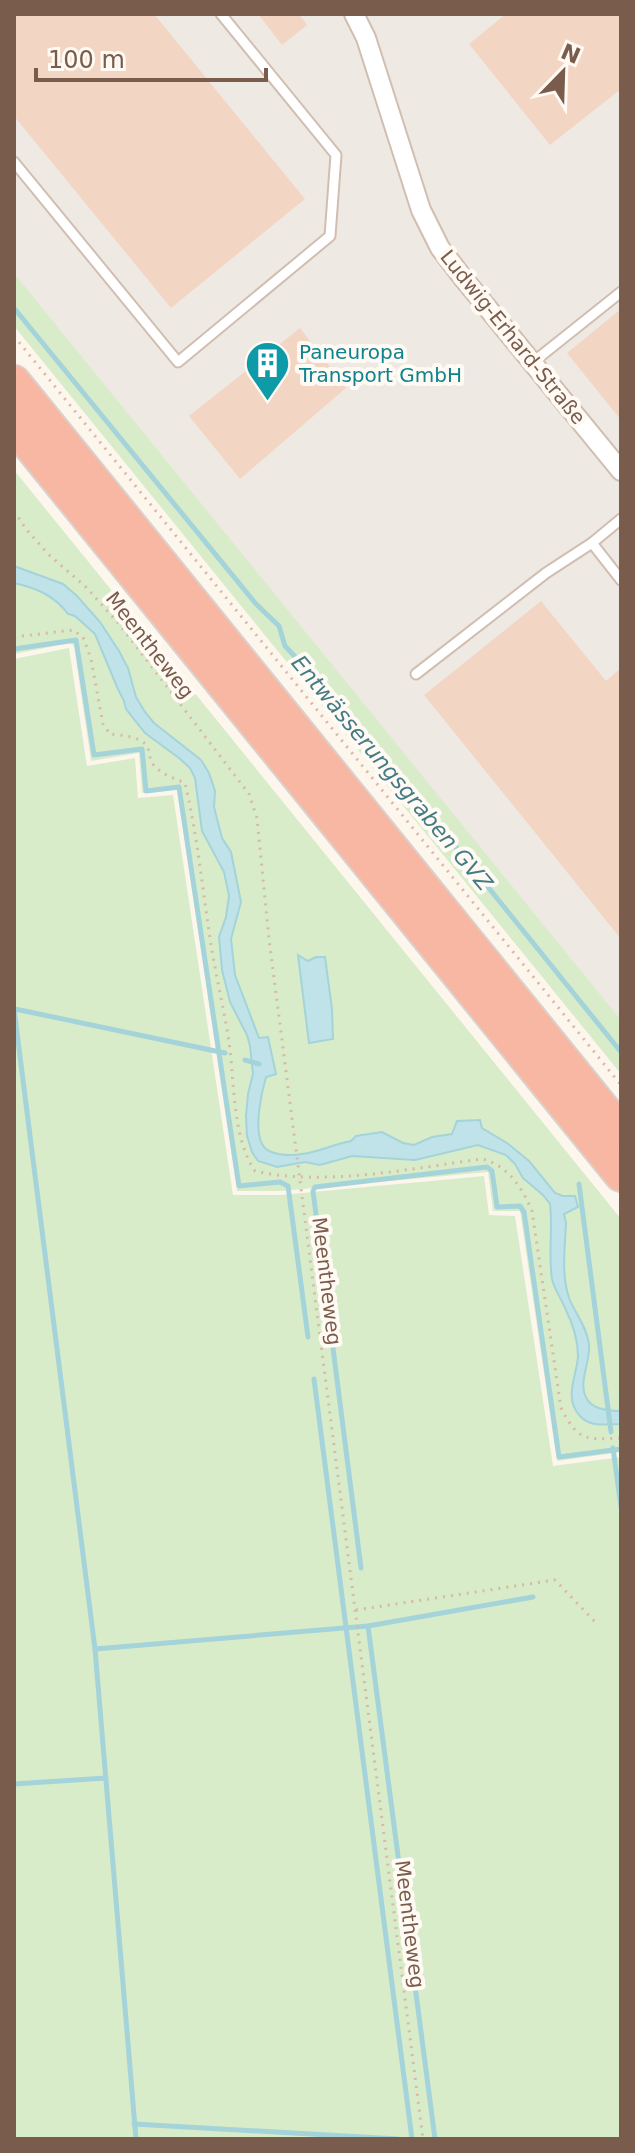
<svg xmlns="http://www.w3.org/2000/svg" width="635" height="2153" font-family="'DejaVu Sans',sans-serif">
<rect width="100%" height="100%" fill="#fdf6ec"/>
<path fill="#efe9e4" d="M14,14H621V1021L14,273Z"/>
<g fill="#d8ecc9">
<path d="M14,273L621,1020V1074L14,326Z"/>
<path d="M14,470L621,1219V1452L557,1461L520,1211H493L488,1172L281,1191H237L177,790L142,793L139,753L91,761L74,646L70,643L14,654Z"/>
<path d="M69,648L87,766L135,758L138,798L173,795L233,1195H281L484,1176L489,1215L515,1216L553,1466L621,1457V2139H14V659Z"/>
</g>
<g fill="#bfe3e8" stroke="#a5d3da" stroke-width="2">
<path d="M14,566L63,584L77,596L100,622L119,651L128,668L136,697L145,712L154,723L201,760L209,773L215,791L214,807L222,838L231,852L241,902L231,939L235,975L259,1038L268,1037L276,1074L266,1077C261,1094 254,1128 262,1144C267,1156 292,1156 302,1154C319,1152 334,1144 351,1141L356,1136L382,1132L403,1143L414,1145L432,1137L452,1134L457,1121L480,1120L482,1128L507,1143L529,1161L555,1193L563,1196H575L578,1207L564,1214L566,1223C565,1248 561,1273 569,1298C575,1313 587,1327 589,1344C591,1361 577,1384 587,1399C593,1410 610,1411 621,1411V1424C607,1424 591,1428 580,1416C563,1398 577,1376 578,1356C578,1340 572,1322 565,1308C561,1298 554,1289 552,1279C548,1255 553,1229 550,1204L543,1195L523,1178L515,1164L506,1155L478,1145L415,1160L352,1156L320,1165L305,1162L277,1167L258,1161L252,1152L247,1136L246,1116L248,1094L253,1074L250,1046L247,1035L230,1002L222,970L219,937L226,917L229,896L224,872L202,831L195,778L190,768L179,758L145,733L126,709L124,701L117,687L95,634L75,616L68,614C54,595 36,588 14,583Z"/>
<path d="M298,955L308,961L316,957H325L332,1009L333,1039L309,1043Z"/>
</g>
<g fill="none" stroke-linecap="round" stroke-linejoin="round">
<g stroke="#a5d3da" stroke-width="5">
<path d="M14,308L256,604L279,626L285,646L346,711L621,1052"/>
<path d="M14,649L76,640L94,755L142,749L146,791L179,787L239,1186L280,1182L288,1186L308,1337"/>
<path d="M14,1009L95,1649L136,2139"/>
<path d="M15,1009L225,1053"/>
<path d="M245,1060L259,1064"/>
<path d="M579,1184L611,1432"/>
<path d="M314,1379L412,2139"/>
<path d="M613,1448L621,1507"/>
<path d="M361,1568L313,1191L315,1187L487,1167L492,1171L497,1207L520,1206L524,1212L559,1457L621,1449"/>
<path d="M368,1626L435,2139"/>
<path d="M95,1649L368,1626L533,1597"/>
<path d="M14,1784L106,1778"/>
<path d="M134,2124L398,2139"/>
</g>
</g>
<g fill="#f3d5c3">
<path d="M14,14H154L305,199L171,308L14,116Z"/>
<path d="M258,14H299L307,25L282,45Z"/>
<path d="M506,14H621V89L550,145L469,44Z"/>
<path d="M621,309V420L567,353Z"/>
<path d="M300,328L346,388L240,479L189,416Z"/>
<path d="M541,601L606,681L621,668V939L424,695Z"/>
</g>
<g fill="none" stroke-linecap="round" stroke-linejoin="round">
<defs>
<g id="lane">
<path d="M14,162L178,362L330,236L336,155L221,14"/>
<path d="M532,363L621,292"/>
<path d="M592,543L621,580"/>
<path d="M416,674L546,573L592,543L621,519"/>
</g>
<path id="street" d="M354,14L366,38L421,210L440,248L463,278L621,471"/>
<g id="highway">
<path d="M14,382L621,1131"/>
<path d="M14,426L621,1175"/>
</g>
</defs>
<use href="#lane" stroke="#d1beb0" stroke-width="13"/>
<use href="#street" stroke="#d1beb0" stroke-width="22"/>
<use href="#highway" stroke="#dad1cd" stroke-width="36"/>
<g stroke="#d9b8a5" stroke-width="3" stroke-dasharray="2 6" stroke-linecap="butt">
<path d="M14,336L621,1085"/>
<path d="M14,511L26,529L48,554L87,588L119,624L249,794L257,818L269,939L423,2139"/>
<path d="M14,637L73,630L83,637L91,659L103,724L110,734C120,735 138,736 146,745C150,750 149,758 152,763C160,774 173,778 185,783C198,838 203,895 212,951C217,979 223,1007 228,1035C235,1077 231,1136 255,1171C324,1187 413,1168 482,1159C508,1165 522,1188 532,1211L561,1408C578,1441 585,1440 621,1438"/>
<path d="M356,1610L555,1580L597,1624"/>
</g>
<use href="#lane" stroke="#fff" stroke-width="9"/>
<use href="#street" stroke="#fff" stroke-width="18"/>
<use href="#highway" stroke="#f7b7a3" stroke-width="32"/>
</g>
<defs>
<symbol id="building-pin" viewBox="-11 -11 22 30"><path d="M0 17L-7.5 6A9.5 9.5 0 1 1 7.5 6Z" fill="#0f9aa8" stroke="#fffaf3"/><path d="M-4-6H4V6H1V3H-1V6H-4ZM-2.5-4.3h1.7v1.8h-1.7ZM.8-4.3h1.7v1.8H.8ZM-2.5-1h1.7V.8h-1.7ZM.8-1h1.7V.8H.8Z" fill="#fff"/></symbol>
</defs>
<g fill-rule="evenodd">
<use href="#building-pin" x="242" y="338" width="51" height="69"/>
</g>
<g text-anchor="middle" dominant-baseline="central" stroke-width="8" stroke-linejoin="round" paint-order="stroke">
<g font-size="20" fill="#7a5c4d" stroke="#fffaf3">
<text transform="translate(513 337) rotate(51)">Ludwig-Erhard-Straße</text>
<text transform="translate(150 645) rotate(52)">Meentheweg</text>
<text transform="translate(327 1281) rotate(83)">Meentheweg</text>
<text transform="translate(410 1924) rotate(83)">Meentheweg</text>
</g>
<g font-size="20" fill="#0d838f" stroke="#fffaf3" text-anchor="start">
<text x="299" y="352">Paneuropa<tspan x="299" dy="23">Transport GmbH</tspan></text>
</g>
<g font-size="22" font-style="italic" fill="#437c86" stroke="#fffaf3">
<text transform="translate(392 773) rotate(50)">Entwässerungsgraben GVZ</text>
</g>
</g>
<rect width="635" height="2153" fill="none" stroke="#7a5c4d" stroke-width="32"/>
<g transform="translate(563 72) rotate(23)" stroke="#fffaf3" stroke-width="6" paint-order="stroke">
<path d="M0-6L14 30L0 20L-14 30Z" fill="#7a5c4d"/>
<text y="-12" font-size="22" font-weight="bold" text-anchor="middle" fill="#7a5c4d">N</text>
</g>
<path d="M36 68v12h230v-12" fill="none" stroke="#7a5c4d" stroke-width="4"/>
<text x="48" y="68" font-size="24" fill="#7a5c4d" stroke="#fffaf3" stroke-width="6" paint-order="stroke">100 m</text>
</svg>
